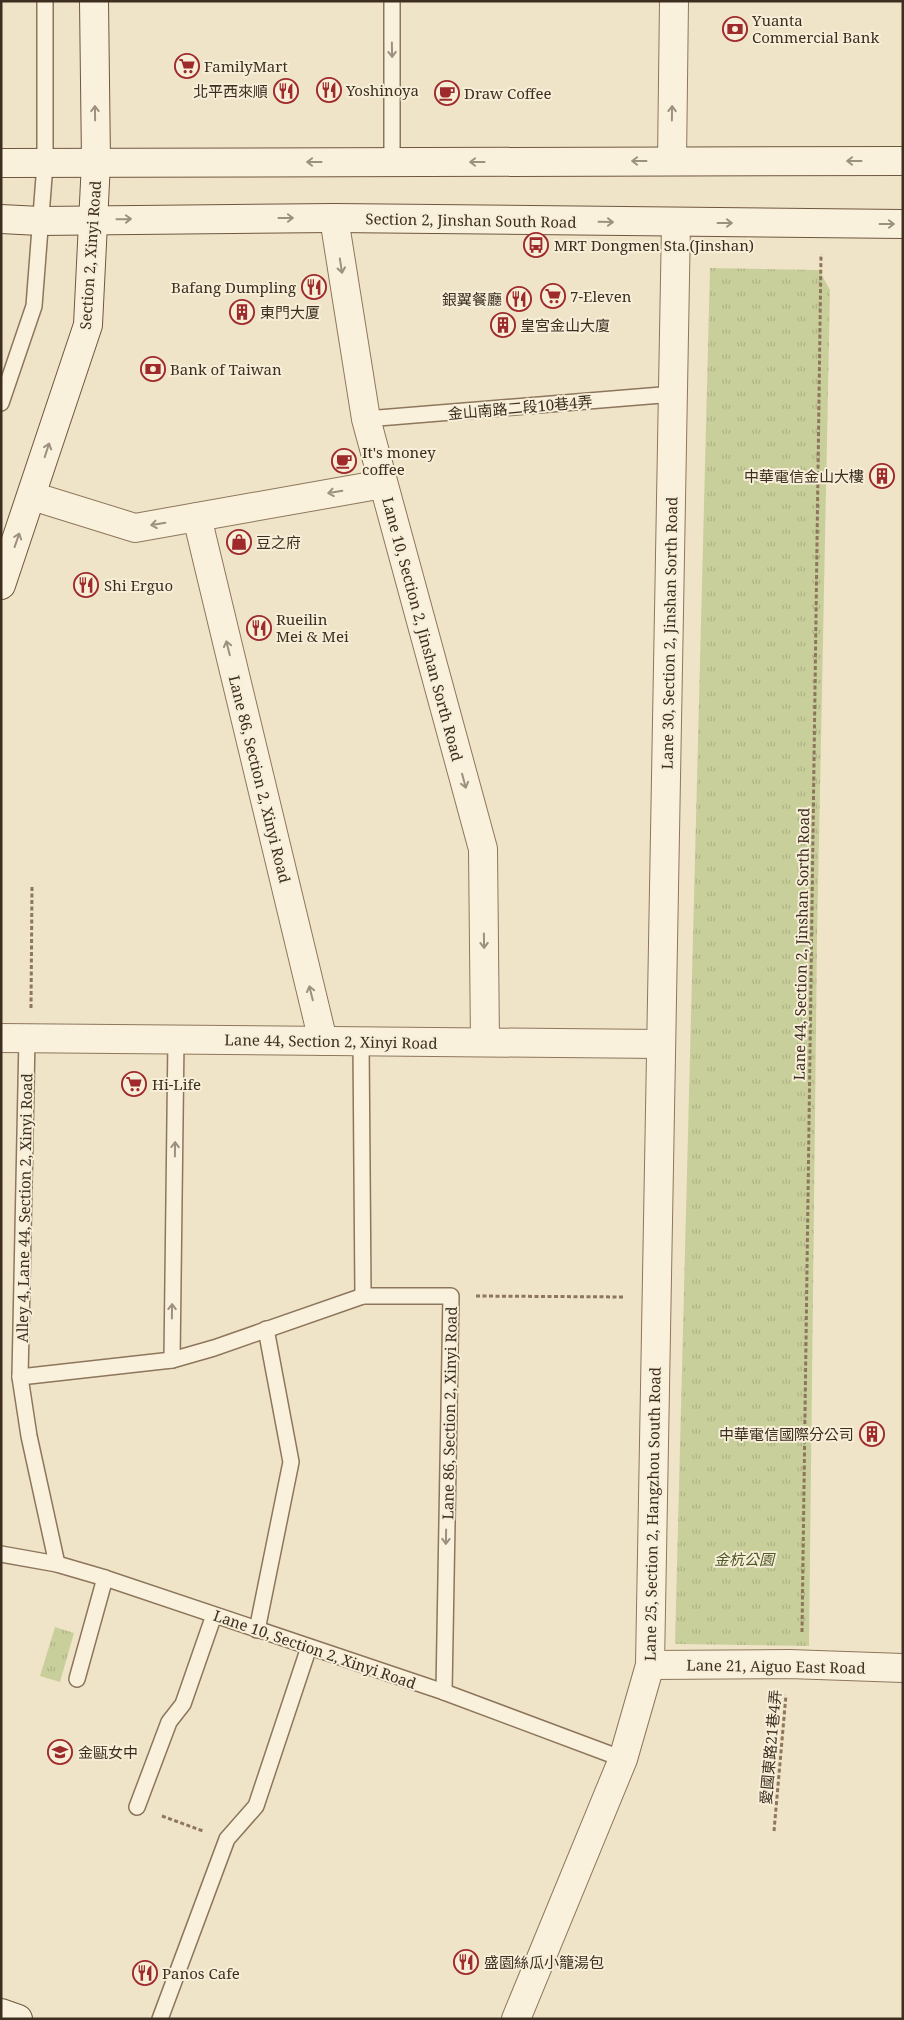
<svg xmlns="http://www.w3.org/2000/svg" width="904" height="2020" font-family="'Noto Serif','Noto Sans TC',serif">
<defs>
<pattern id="grass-tufts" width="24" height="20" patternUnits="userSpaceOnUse" patternTransform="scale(1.25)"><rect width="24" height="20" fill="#c9cf9b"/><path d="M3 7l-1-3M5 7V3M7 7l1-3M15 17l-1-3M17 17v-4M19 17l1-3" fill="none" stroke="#aeb285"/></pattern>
</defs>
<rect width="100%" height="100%" fill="#f0e4c8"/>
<g fill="url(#grass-tufts)">
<path d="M710,268L819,270L830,290L817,940L809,1646L675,1644Z"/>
<path d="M55,1627L74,1633L60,1682L40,1676Z"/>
</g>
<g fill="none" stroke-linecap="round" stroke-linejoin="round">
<defs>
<g id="lane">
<path d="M392,1V162"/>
<path d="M1,403L34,306L45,164V1"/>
<path d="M366,419L674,394"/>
<path d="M361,1041L363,1296H451L444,1692"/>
<path d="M172,1360L176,1039"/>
<path d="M20,1377L27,1038"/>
<path d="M1,1554L57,1564L105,1578L444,1692L623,1759"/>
<path d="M57,1564L29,1436L20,1377L172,1360L214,1348L363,1296"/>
<path d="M257,1630L291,1462L266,1329"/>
<path d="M77,1679L105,1578"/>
<path d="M137,1807L169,1722L183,1704L214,1615"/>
<path d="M160,2019L227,1839L256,1806L309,1647"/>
</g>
<g id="street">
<path d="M672,161L674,1"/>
<path d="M334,218L366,419L483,849L485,1042"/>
<path d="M32,496L135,528L383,484"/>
<path d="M197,517L323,1041"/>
<path d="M1,1038L661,1044"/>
<path d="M650,1665L789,1664L903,1668"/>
<path d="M516,2019L623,1759L650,1665L676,223"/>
</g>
<g id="secondary">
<path d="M1,163L903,161"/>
<path d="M1,219L40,221L334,218L903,224"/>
<path d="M1,585L88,325L96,162L94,1"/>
<path d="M1,2013L18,2019"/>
</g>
</defs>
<use href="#lane" stroke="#8d765c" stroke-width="18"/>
<use href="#street" stroke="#8d765c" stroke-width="30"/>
<use href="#secondary" stroke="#6f573f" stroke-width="30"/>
<g stroke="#8d765c" stroke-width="3" stroke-dasharray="4 2.5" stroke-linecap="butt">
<path d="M31,1008L32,886"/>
<path d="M476,1296L625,1297"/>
<path d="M802,1632L821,254"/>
<path d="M162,1816L203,1831"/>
<path d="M774,1831L786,1695"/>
</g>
<use href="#lane" stroke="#faf1dc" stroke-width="15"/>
<use href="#street" stroke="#faf1dc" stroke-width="28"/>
<use href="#secondary" stroke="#faf1dc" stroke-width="28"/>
</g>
<defs><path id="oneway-shaft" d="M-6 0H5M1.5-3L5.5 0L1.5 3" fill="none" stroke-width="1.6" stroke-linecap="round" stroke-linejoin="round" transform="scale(1.25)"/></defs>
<g stroke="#9c907e">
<use href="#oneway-shaft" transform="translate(392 50) rotate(89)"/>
<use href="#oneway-shaft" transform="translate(95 113) rotate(-91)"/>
<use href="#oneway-shaft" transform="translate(672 113) rotate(-89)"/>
<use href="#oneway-shaft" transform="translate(639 161) rotate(180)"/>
<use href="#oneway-shaft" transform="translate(854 161) rotate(180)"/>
<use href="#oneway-shaft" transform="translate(314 162) rotate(180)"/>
<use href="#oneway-shaft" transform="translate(477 162) rotate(180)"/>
<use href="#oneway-shaft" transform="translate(286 218)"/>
<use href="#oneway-shaft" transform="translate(124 219) rotate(-1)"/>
<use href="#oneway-shaft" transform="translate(606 222) rotate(1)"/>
<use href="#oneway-shaft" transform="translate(725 223)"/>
<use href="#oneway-shaft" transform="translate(887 224)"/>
<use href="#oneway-shaft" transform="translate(341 266) rotate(81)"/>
<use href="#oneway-shaft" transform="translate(47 450) rotate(-72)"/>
<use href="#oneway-shaft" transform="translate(335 492) rotate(170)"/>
<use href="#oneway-shaft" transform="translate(158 524) rotate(170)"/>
<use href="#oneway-shaft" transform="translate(17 540) rotate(-71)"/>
<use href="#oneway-shaft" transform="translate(228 648) rotate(-104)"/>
<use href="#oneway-shaft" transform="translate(464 781) rotate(75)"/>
<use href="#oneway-shaft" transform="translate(484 941) rotate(89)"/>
<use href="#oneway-shaft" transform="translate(311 993) rotate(-104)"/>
<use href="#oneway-shaft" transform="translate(175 1149) rotate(-89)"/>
<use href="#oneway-shaft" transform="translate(172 1311) rotate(-89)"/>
<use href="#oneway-shaft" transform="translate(446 1537) rotate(91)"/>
</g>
<defs>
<symbol id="bank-ring" viewBox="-11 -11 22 22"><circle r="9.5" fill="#f7eed8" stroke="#9e2a2b" stroke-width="1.5"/><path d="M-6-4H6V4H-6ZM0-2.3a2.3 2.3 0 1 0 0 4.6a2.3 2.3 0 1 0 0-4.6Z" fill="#9e2a2b"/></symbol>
<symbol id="supermarket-ring" viewBox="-11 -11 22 22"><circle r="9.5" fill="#f7eed8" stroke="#9e2a2b" stroke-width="1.5"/><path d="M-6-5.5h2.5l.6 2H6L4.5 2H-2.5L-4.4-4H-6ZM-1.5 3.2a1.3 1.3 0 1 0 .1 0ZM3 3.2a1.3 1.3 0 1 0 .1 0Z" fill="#9e2a2b"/></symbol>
<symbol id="restaurant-ring" viewBox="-11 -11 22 22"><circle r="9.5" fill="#f7eed8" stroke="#9e2a2b" stroke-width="1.5"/><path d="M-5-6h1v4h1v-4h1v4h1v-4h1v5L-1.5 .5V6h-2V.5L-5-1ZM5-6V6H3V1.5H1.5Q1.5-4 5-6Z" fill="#9e2a2b"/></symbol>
<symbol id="cafe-ring" viewBox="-11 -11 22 22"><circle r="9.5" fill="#f7eed8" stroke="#9e2a2b" stroke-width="1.5"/><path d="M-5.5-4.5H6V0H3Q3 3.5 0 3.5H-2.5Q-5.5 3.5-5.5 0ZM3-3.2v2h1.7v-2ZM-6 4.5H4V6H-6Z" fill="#9e2a2b"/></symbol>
<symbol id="bus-ring" viewBox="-11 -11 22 22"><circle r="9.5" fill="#f7eed8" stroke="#9e2a2b" stroke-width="1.5"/><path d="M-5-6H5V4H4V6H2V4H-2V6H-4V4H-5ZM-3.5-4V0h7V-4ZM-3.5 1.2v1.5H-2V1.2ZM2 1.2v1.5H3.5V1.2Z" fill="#9e2a2b"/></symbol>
<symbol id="building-ring" viewBox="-11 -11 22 22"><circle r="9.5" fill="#f7eed8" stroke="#9e2a2b" stroke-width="1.5"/><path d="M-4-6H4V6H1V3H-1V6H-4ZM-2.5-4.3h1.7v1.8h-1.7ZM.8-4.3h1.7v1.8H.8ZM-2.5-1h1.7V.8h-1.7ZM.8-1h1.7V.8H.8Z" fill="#9e2a2b"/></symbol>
<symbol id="shop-ring" viewBox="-11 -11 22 22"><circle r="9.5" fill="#f7eed8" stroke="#9e2a2b" stroke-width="1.5"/><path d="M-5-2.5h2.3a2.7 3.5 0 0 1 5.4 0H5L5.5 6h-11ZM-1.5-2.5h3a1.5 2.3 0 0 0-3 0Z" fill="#9e2a2b"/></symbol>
<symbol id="school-ring" viewBox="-11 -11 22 22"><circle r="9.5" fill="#f7eed8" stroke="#9e2a2b" stroke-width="1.5"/><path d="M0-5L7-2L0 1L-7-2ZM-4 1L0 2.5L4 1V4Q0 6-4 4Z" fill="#9e2a2b"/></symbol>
</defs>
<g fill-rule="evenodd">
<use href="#bank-ring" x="721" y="15" width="28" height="28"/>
<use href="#supermarket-ring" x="173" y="52" width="28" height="28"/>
<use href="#restaurant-ring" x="315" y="76" width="28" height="28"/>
<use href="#restaurant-ring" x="272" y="77" width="28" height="28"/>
<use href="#cafe-ring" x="433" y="79" width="28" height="28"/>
<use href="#bus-ring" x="522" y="231" width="28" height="28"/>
<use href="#restaurant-ring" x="300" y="273" width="28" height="28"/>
<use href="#supermarket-ring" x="539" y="282" width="28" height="28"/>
<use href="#restaurant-ring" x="505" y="285" width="28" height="28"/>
<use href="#building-ring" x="228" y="298" width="28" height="28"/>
<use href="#building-ring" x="489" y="311" width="28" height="28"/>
<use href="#bank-ring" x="139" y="355" width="28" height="28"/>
<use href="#cafe-ring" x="330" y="447" width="28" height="28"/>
<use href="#building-ring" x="868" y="462" width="28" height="28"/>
<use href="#shop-ring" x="225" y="528" width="28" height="28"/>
<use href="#restaurant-ring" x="72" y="571" width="28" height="28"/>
<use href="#restaurant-ring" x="245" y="614" width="28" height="28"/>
<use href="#supermarket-ring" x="120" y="1070" width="28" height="28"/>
<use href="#building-ring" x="858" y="1420" width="28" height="28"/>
<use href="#school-ring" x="46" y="1738" width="28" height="28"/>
<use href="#restaurant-ring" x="452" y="1948" width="28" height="28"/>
<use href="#restaurant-ring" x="131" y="1959" width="28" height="28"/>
</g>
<g text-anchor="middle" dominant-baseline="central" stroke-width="4" stroke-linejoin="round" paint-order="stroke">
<g font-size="15" fill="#3d2e20" stroke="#f7eed8" text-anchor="start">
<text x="752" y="20">Yuanta<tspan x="752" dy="17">Commercial Bank</tspan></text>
<text x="204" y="66">FamilyMart</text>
<text x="346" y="90">Yoshinoya</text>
<text x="268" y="91" text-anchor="end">北平西來順</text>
<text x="464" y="93">Draw Coffee</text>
<text x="554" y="245">MRT Dongmen Sta.(Jinshan)</text>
<text x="296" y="287" text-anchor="end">Bafang Dumpling</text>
<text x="570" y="296">7-Eleven</text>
<text x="502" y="299" text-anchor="end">銀翼餐廳</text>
<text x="260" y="312">東門大厦</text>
<text x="520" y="325">皇宮金山大廈</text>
<text x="170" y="369">Bank of Taiwan</text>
<text x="362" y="452">It's money<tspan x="362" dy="17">coffee</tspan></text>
<text x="864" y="476" text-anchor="end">中華電信金山大樓</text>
<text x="256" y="542">豆之府</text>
<text x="104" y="585">Shi Erguo</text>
<text x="276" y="619">Rueilin<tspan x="276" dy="17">Mei &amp; Mei</tspan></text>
<text x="152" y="1084">Hi-Life</text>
<text x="854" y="1434" text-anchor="end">中華電信國際分公司</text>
<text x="78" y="1752">金甌女中</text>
<text x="484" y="1962">盛園絲瓜小籠湯包</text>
<text x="162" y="1973">Panos Cafe</text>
</g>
<g font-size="15" fill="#3d2e20" stroke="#f7eed8">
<text transform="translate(471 220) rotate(1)">Section 2, Jinshan South Road</text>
<text transform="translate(90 255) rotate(-86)">Section 2, Xinyi Road</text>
<text transform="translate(520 407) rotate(-5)">金山南路二段10巷4弄</text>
<text transform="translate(423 629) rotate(75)">Lane 10, Section 2, Jinshan Sorth Road</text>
<text transform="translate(669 633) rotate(-89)">Lane 30, Section 2, Jinshan Sorth Road</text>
<text transform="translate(260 779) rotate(76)">Lane 86, Section 2, Xinyi Road</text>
<text transform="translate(801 944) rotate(-89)">Lane 44, Section 2, Jinshan Sorth Road</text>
<text transform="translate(331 1041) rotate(1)">Lane 44, Section 2, Xinyi Road</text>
<text transform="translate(24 1208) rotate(-89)">Alley 4, Lane 44, Section 2, Xinyi Road</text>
<text transform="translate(449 1413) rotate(-89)">Lane 86, Section 2, Xinyi Road</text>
<text transform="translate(652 1514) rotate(-89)">Lane 25, Section 2, Hangzhou South Road</text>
<text transform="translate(315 1649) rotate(19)">Lane 10, Section 2, Xinyi Road</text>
<text transform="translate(776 1666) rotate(1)">Lane 21, Aiguo East Road</text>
<text transform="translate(770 1747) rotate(-85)">愛國東路21巷4弄</text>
</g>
<g font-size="15" font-style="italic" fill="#4d5a26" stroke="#f7eed8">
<text x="744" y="1559">金杭公園</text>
</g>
</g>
<rect width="904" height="2020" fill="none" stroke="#3d2e20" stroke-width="5"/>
</svg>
